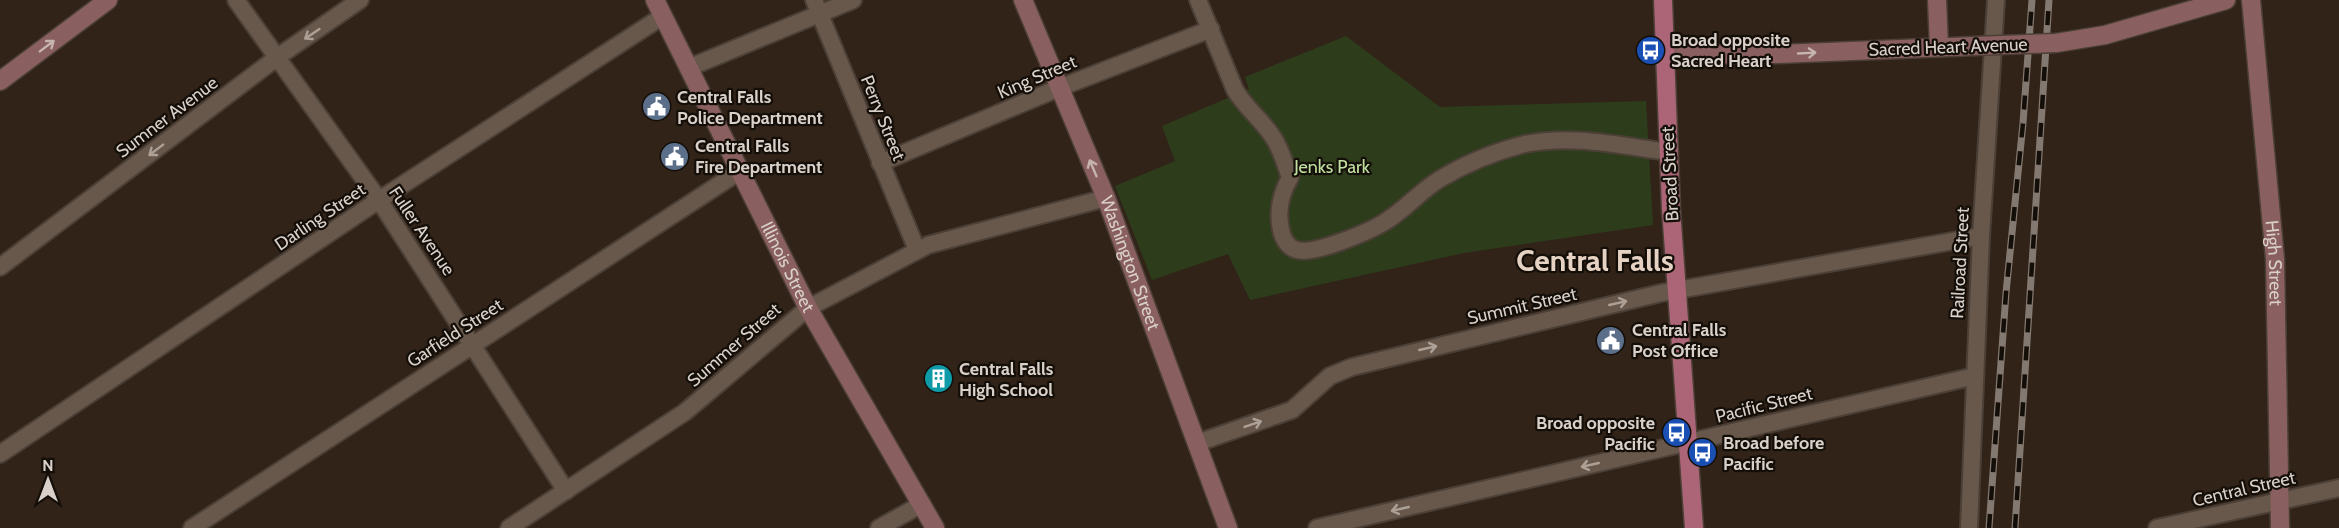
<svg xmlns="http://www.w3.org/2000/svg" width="2339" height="528" font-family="Cabin,sans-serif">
<rect width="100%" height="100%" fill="#312318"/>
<path fill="#2d3d1c" d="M1346,36L1440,107L1646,101L1653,225L1464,253L1250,300L1228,254L1152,280L1115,186L1175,161L1162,126L1249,89L1245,77Z"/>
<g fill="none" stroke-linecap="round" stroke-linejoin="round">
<defs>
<g id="street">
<path d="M236,0L379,200L566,491"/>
<path d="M814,0L917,250"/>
<path d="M1198,0L1235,90C1246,109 1265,122 1276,142C1282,153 1286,166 1290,178C1281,193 1277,212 1281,230C1283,239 1288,248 1297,250C1314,255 1368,232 1383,223C1404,211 1420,191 1440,179C1465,164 1497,151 1525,144C1572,134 1622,146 1669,152"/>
<path d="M688,68L853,0"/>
<path d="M880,163L1059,88L1211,29"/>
<path d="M0,267L279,56L360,0"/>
<path d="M1197,443L1292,410L1330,376L1352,367L1661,293L1981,236"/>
<path d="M0,454L379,200L663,16"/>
<path d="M192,528L740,171"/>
<path d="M509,528L685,412L808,308L928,245L1106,198"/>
<path d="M879,528L922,504"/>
<path d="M1317,528L1975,376"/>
<path d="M1969,528L1981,236L1996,0"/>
<path d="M2157,528L2339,488"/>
</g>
<g id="secondary">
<path id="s1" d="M655,0L808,308L935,528"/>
<path id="s2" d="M1023,0L1106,198L1228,528"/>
<path d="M1937,0L1939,47"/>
<path id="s3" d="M2251,0L2275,259L2280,528"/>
<path d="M2056,43L2105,35L2226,0"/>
<path d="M1664,55L1779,54L1974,46"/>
<path d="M0,81L108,0"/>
</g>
<path id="primary" d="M1663,0L1671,209L1694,528"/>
</defs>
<use href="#street" stroke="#4b3f36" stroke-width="20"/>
<use href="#secondary" stroke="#4b3f36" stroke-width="21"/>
<use href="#primary" stroke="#4b3f36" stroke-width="21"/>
<use href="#street" stroke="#68584b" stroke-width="16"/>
<use href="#secondary" stroke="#8a5f60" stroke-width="18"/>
<use href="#primary" stroke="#ab6576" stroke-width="18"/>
<defs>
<g id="rail">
<path d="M1989,528L2006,293L2023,123L2032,0"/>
<path d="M2015,528L2049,0"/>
</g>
</defs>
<use href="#rail" stroke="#847970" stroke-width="7"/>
<use href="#rail" stroke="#140e09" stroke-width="4.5" stroke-dasharray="14" stroke-linecap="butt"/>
<defs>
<path id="secondary-bridge" d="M1974,46L2056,43"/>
</defs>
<use href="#secondary-bridge" stroke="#4b3f36" stroke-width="21" stroke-linecap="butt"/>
<use href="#secondary-bridge" stroke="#8a5f60" stroke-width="18"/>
</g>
<defs><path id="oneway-shaft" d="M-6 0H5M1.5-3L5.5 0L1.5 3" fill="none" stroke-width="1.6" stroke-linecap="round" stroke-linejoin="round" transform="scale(1.5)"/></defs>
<g stroke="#aca097">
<use href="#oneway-shaft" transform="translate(312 34) rotate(146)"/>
<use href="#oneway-shaft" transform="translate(156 150) rotate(143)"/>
<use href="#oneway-shaft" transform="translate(1618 303) rotate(-13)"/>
<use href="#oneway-shaft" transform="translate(1428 348) rotate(-13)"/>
<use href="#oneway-shaft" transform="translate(1253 424) rotate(-19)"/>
<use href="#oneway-shaft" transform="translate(1590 465) rotate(167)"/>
<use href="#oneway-shaft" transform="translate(1400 509) rotate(167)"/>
</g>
<g stroke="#c5b4af">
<use href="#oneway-shaft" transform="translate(47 46) rotate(-37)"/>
<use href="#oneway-shaft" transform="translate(1807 53) rotate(-3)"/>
<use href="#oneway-shaft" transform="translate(1093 168) rotate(-113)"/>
</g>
<defs>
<symbol id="bus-disc" viewBox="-11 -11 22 22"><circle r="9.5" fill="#1a4fb4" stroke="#140e09"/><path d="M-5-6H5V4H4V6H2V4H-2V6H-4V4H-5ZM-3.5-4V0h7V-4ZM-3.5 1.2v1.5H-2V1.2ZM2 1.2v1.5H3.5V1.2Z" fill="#fff"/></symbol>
<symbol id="civic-disc" viewBox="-11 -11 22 22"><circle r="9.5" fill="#5c6f8a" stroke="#140e09"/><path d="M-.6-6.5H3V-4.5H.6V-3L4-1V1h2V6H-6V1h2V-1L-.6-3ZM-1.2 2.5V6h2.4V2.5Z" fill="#fff"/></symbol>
<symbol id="building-disc" viewBox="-11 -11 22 22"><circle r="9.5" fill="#0f9aa8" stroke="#140e09"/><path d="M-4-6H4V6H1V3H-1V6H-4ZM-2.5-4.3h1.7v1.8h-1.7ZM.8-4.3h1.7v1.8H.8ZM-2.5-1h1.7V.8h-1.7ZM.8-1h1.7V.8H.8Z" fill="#fff"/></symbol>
</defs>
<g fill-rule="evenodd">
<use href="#bus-disc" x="1634" y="34" width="33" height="33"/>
<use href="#civic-disc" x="640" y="90" width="33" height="33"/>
<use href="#civic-disc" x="658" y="140" width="33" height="33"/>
<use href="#civic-disc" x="1594" y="324" width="33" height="33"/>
<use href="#building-disc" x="922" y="362" width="33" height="33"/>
<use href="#bus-disc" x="1660" y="416" width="33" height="33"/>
<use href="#bus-disc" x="1686" y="436" width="33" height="33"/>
</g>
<g text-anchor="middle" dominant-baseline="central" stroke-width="4.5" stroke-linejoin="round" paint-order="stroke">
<g font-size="18" font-weight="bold" fill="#d9d0c9" stroke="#140e09" text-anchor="start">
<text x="1671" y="40">Broad opposite<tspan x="1671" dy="21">Sacred Heart</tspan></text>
<text x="677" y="97">Central Falls<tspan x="677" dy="21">Police Department</tspan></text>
<text x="695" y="146">Central Falls<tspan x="695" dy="21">Fire Department</tspan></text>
<text x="1632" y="330">Central Falls<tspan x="1632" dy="21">Post Office</tspan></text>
<text x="959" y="369">Central Falls<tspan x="959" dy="21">High School</tspan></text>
<text x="1655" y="423" text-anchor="end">Broad opposite<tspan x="1655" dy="21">Pacific</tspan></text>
<text x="1723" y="443">Broad before<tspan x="1723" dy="21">Pacific</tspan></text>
</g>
<g font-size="18" fill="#d9d0c9" stroke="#140e09">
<text transform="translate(1948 47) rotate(-2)">Sacred Heart Avenue</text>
<text transform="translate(1037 77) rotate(-23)">King Street</text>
<text transform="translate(167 117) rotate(-37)">Sumner Avenue</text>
<text transform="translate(883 118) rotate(68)">Perry Street</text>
<text transform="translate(1670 174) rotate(-93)">Broad Street</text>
<text transform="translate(320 217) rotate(-34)">Darling Street</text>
<text transform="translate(422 231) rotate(56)">Fuller Avenue</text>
<text stroke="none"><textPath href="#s2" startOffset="284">Washington Street</textPath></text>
<text transform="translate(1960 263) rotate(-87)">Railroad Street</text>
<text stroke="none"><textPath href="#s3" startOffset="264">High Street</textPath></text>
<text stroke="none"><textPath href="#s1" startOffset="298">Illinois Street</textPath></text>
<text transform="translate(1522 306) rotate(-13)">Summit Street</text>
<text transform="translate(455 333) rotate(-33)">Garfield Street</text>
<text transform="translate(734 345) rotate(-41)">Summer Street</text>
<text transform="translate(1764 405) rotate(-14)">Pacific Street</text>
<text transform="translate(2244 489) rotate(-13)">Central Street</text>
</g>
<g font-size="18" fill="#bfe09f" stroke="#140e09">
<text x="1332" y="167">Jenks Park</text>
</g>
<g font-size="30" font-weight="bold" fill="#e5d2c3" stroke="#140e09">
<text x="1595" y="260">Central Falls</text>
</g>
</g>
<g transform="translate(48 480)" stroke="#140e09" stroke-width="4.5" paint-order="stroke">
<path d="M0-4.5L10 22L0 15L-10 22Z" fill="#d9d0c9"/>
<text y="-9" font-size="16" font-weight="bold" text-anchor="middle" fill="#d9d0c9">N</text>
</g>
</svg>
